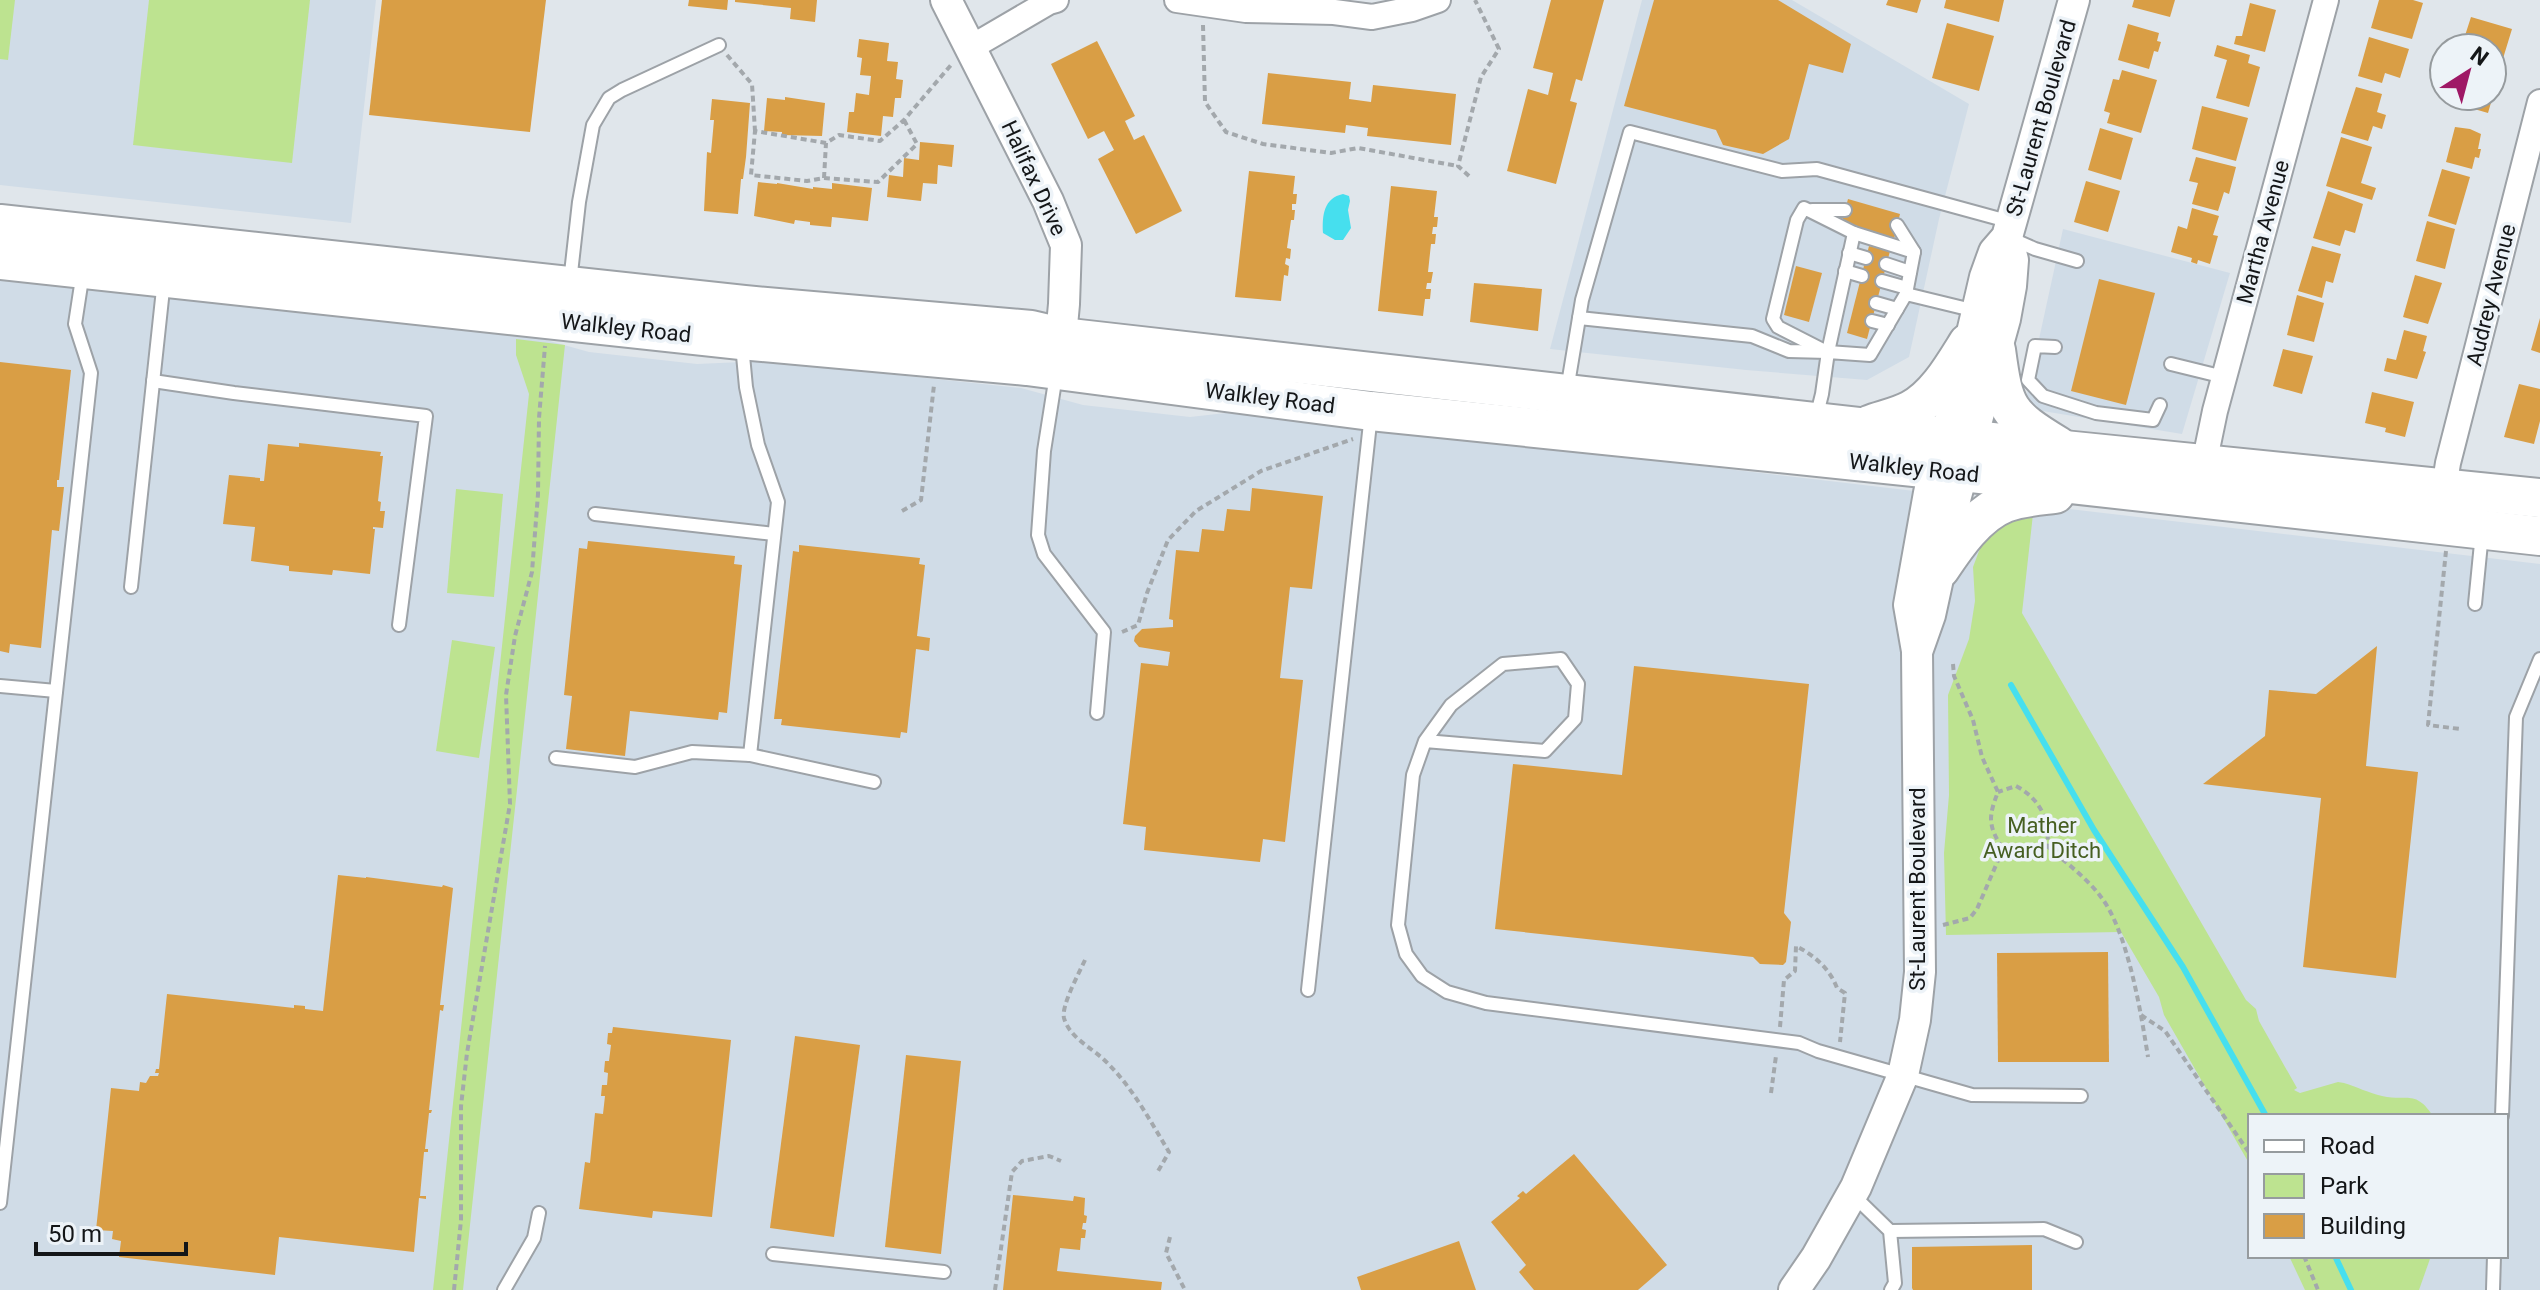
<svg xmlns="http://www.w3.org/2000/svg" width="2540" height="1290" font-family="Roboto,sans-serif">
<rect width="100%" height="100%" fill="#e0e6eb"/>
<g fill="#d0dce7" fill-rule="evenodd">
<path d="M0,0H376L351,223L0,185Z"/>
<path d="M1642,0H1792L1969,104L1939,219L1909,357L1867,380L1746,370L1550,349Z"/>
<path d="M2063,229L2230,273L2182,434L2024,408Z"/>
<path d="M0,279L539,338L589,352L697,364L764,361L1021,388L1083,405L1190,417L1226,413L1393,430L2540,564V1290H0ZM2250,1116H2506V1256H2250Z"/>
</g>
<g fill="#bde390">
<path d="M0,0H15L8,60L0,59Z"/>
<path d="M149,0H310L292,163L133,145Z"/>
<path d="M516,339L565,345L463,1290H433L529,394L516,355Z"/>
<path d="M456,489L503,494L494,597L447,593Z"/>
<path d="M2033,514L2022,613L2246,1000L2256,1009L2259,1021L2297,1088L2294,1090L2300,1093L2338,1082L2344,1083C2357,1087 2369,1093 2382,1096C2407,1102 2415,1089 2433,1116H2250V1165L2164,1015L2159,997L2121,932L1946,935L1944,853L1949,795L1948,695L1969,639L1975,601L1973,567L1985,535L2009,517Z"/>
<path d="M452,640L495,647L479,758L436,751Z"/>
<path d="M2289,1256H2431L2419,1290H2305Z"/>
</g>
<path fill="#46dfee" d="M1343,194L1349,196L1350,201L1348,210L1351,228L1343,240H1335L1323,233C1322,215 1324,198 1343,194Z"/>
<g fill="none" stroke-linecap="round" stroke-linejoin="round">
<g stroke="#46dfee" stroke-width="6">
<path d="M2011,685L2094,830L2183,967L2266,1116"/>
<path d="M2335,1256L2351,1290"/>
</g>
</g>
<g fill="#d99e45">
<path d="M382,0H546L530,132L369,115Z"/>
<path d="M689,0H728L727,10L688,6Z"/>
<path d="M735,0H817L815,22L790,19L791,8L735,2Z"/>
<path d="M1551,0H1604L1582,81L1576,79L1570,101L1577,103L1556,184L1507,171L1528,89L1548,95L1553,73L1533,68Z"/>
<path d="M1654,0H1778L1851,44L1843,73L1809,64L1789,139L1763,154L1723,145L1716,130L1624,106Z"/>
<path d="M1888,0H1921L1917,13L1886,5Z"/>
<path d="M1946,0H2004L1999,22L1944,8Z"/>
<path d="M2134,0H2175L2170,17L2132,7Z"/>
<path d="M2379,0H2413L2423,3L2412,39L2371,28Z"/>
<path d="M2250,3L2276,10L2265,52L2234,44L2236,36H2242Z"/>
<path d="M2471,17L2512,29L2501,65L2492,62V48H2461Z"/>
<path d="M1947,23L1994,36L1979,91L1932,78Z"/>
<path d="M2128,24L2159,33L2157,41L2161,42L2158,52L2154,51L2149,69L2118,60Z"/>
<path d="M2369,37L2409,49L2400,78L2385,73L2382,83L2358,76Z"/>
<path d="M859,39L889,43L887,61L898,62L896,79L903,80L901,98H895L893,117L883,116L881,136L847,132L849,112H854L856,93L869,95L871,76L860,75L862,58L857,57Z"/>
<path d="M1097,41L1135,116L1125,121L1134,140L1144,135L1182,211L1136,234L1098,159L1114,150L1104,131L1088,139L1051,64Z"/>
<path d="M2217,45L2250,55L2248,63L2260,67L2249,107L2216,98L2227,60L2214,56Z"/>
<path d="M2122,70L2157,80L2141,133L2107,123L2110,113L2104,111L2113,79L2119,80Z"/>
<path d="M1268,73L1351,82L1349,99L1371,102L1373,85L1456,94L1451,145L1367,136L1368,128L1346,125L1345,133L1262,124Z"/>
<path d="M2492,73L2499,75L2488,113L2464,106L2467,96H2492Z"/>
<path d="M2356,87L2382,94L2377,112L2386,115L2382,129L2373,126L2368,141L2341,133Z"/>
<path d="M785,97L825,103L822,136L782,135V132L764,131L767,98L785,100Z"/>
<path d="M712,99L750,103L746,157L743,179H741L738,214L704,211L707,152L711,153L714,120H710Z"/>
<path d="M2202,106L2248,118L2236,161L2192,149Z"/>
<path d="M2455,127L2470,129L2481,134L2478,149H2481L2479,158L2475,157L2472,169L2446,162Z"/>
<path d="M2100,128L2133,138L2121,180L2088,170Z"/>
<path d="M2341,137L2372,147L2361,183L2376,188L2372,200L2326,186Z"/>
<path d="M920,142L954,145L952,167L938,165L937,184L923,183L921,201L887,197L889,175L903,177L904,158L919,160Z"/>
<path d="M2196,157L2236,167L2229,194L2224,192L2218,211L2192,204L2198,183L2189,181Z"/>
<path d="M2442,169L2470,177L2456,225L2428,216Z"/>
<path d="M1249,171L1295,176L1293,194H1297L1296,204H1292V210H1295L1294,220H1291L1287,248L1291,249L1290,259L1286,258L1285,264L1289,266L1288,276L1284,275L1281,301L1235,297Z"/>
<path d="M2086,181L2120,191L2108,232L2074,222Z"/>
<path d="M758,182L777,184V183L813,189V187L832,189V183L872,188L868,221L832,217L831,227L810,225V222L795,220L794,224L754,216Z"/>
<path d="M1391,186L1437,191L1434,217H1438L1437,227H1433L1432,234H1436L1435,244H1431L1428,272H1433L1431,283H1427L1426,289H1431L1430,299H1425L1423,316L1378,311Z"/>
<path d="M2328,191L2363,204L2355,233L2345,230L2340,246L2313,238Z"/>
<path d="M1848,199L1900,214L1894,239L1841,224Z"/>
<path d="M2192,208L2219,216L2213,235L2218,236L2210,264L2198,260L2197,264L2191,262L2192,258L2171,252L2178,226L2187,229Z"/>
<path d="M2427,221L2455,229L2445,269L2416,261Z"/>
<path d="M1869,246L1890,251L1867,339L1847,333Z"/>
<path d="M2312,246L2341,254L2333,283L2326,281L2322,298L2298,291Z"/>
<path d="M1796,266L1822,273L1809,322L1784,315Z"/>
<path d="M2415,275L2442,283L2428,324L2403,317Z"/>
<path d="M2099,279L2155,293L2126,405L2071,391Z"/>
<path d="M1474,283L1542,289L1538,331L1470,322Z"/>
<path d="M2297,295L2324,303L2314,342L2287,335Z"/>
<path d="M2540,318V353L2531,350Z"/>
<path d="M2404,330L2427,336L2423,351L2426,352L2417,379L2384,371L2387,358L2396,360Z"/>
<path d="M2283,349L2313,356L2302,394L2273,386Z"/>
<path d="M0,362L71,370L59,480H57V487H64L59,531L52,530L41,648L10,644L9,653L0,651Z"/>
<path d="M2519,384L2540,389V421L2534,444L2504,437Z"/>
<path d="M2372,392L2414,402L2405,437L2385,432L2386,428L2365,423Z"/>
<path d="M299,443L381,452L380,456H383L378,501L381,502L380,511H385L383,528L373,527V529H375L370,574L333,570L332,575L289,571V566L251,561L255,527L223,524L229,475L260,478V481H264L268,444L299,447Z"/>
<path d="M1252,488L1323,496L1312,589L1290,587L1280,678L1303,680L1285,842L1263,839L1260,862L1144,850L1146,827L1123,824L1141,663L1168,666L1170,652L1139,647L1134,641L1135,636L1142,629L1173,627V620L1169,619L1176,550L1199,552L1202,529L1224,531L1227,509L1250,511Z"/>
<path d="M588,541L735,556L734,564L742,565L727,713L719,712L718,720L630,711L625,756L566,749L572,696L564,695L579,548L587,549Z"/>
<path d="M799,545L920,558L919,564L925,565L917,636L930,638L929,651L916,649L907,733L901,732L900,738L781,725L782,719H774L793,551L799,552Z"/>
<path d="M2377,646L2366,766L2418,772L2396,978L2303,967L2321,798L2203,784L2265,736L2269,690L2316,694Z"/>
<path d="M1634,666L1809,684L1784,913L1791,922L1786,962L1783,965L1760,964L1753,957L1495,929L1513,764L1622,775Z"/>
<path d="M338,875L366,878V877L442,887L443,885L453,888L440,1005H444L443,1011L440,1010L429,1110H432L431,1113H429L425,1149H428V1152H424L420,1196H426V1199L419,1198L414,1252L279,1237L275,1275L119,1257L121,1241L112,1239L113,1231L96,1230L111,1088L139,1091L140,1082L146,1083L150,1076H158L159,1073H155L156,1069H159L167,994L294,1008V1005L305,1006V1009L323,1011Z"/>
<path d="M2108,952L2109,1062H1998L1997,953Z"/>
<path d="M613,1027L731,1040L712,1217L653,1211L652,1218L579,1209L585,1162L590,1163L595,1113L603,1114L605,1096H601L602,1085H607L608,1073L604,1072L605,1061H609L611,1045L607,1044L608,1033H612Z"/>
<path d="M795,1036L860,1045L834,1237L770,1228Z"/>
<path d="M906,1055L961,1061L941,1254L885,1247Z"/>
<path d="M1574,1154L1667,1265L1638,1290H1534L1519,1272L1526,1265L1491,1222L1520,1198L1517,1196L1523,1191L1526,1194Z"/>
<path d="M1013,1195L1073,1201L1074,1196L1085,1198L1084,1215L1087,1216L1086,1223H1083L1082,1229L1086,1230L1085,1238H1081L1080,1250L1060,1248L1057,1271L1162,1282L1161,1290H1003Z"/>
<path d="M1459,1241L1476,1290H1361L1357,1277Z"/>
<path d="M2032,1245V1290H1913L1912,1288V1247Z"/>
</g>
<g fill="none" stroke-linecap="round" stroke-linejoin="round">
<defs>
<g id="service">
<path d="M1812,210H1845"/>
<path d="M1897,225L1914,252"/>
<path d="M2010,238L2035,249L2077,261"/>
<path d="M1849,253L1866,258"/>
<path d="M1886,264L1910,272"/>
<path d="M1845,271L1862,276"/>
<path d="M1882,281L1907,288"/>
<path d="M570,282L579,202L593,125L609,98L622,90L719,45"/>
<path d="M1876,303L1897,309"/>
<path d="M1579,318L1752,336L1789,351L1828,352"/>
<path d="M1872,321L1888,325"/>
<path d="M742,345L746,387L758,445L778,502L750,755"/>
<path d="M2055,347L2035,346L2028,380L2043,396L2096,413L2153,420L2160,405"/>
<path d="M1825,351L1778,327L1773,319L1797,220L1804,208L1854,233"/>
<path d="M1828,352L1854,233L1914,252L1906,294"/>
<path d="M2171,364L2224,377"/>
<path d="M1056,375L1044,451L1038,535L1044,554L1104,632L1097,713"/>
<path d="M153,381L234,393L426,416L399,625"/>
<path d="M1567,390L1582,300L1630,132L1782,171L1817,169L2011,222"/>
<path d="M1816,418L1822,394L1828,352L1870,355L1906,294L1976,311"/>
<path d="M595,514L774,534"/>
<path d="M131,587L164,280"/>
<path d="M2475,604L2482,533"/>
<path d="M0,686L56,691"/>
<path d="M1425,741L1545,751L1575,719L1578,684L1561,659L1503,664L1451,705L1425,741L1413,775L1398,925L1406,954L1422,976L1447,992L1486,1003L1799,1043L1818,1051L1972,1095L2081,1096"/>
<path d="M556,758L635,767L692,752L750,755L874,782"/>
<path d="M1308,990L1371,414"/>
<path d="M2502,1116L2516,717L2540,659"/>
<path d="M1852,1194L1890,1231L1895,1283L1891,1290"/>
<path d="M0,1203L91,373L75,324L83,272"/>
<path d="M1890,1231L2044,1229L2076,1242"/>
<path d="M773,1254L944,1272"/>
<path d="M504,1290L534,1238L539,1213"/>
<path d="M2493,1290L2494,1256"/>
</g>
<g id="minor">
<path d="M1177,0L1246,10L1334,12L1372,17L1412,9L1438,0"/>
<path d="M970,48L1049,2L1056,0"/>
<path d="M2204,464L2215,411L2326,0"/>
<path d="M2444,488L2448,463L2540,102"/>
</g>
<g id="tertiary">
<path d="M946,0L1048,201L1066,245L1064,304L1059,358"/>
<path d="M1918,649L1930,615L1956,496L2005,319L2011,286L2013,260L2007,237"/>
<path d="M1794,1290L1816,1258L1856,1187L1903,1075L1915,1020L1920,972L1917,651L1909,605L1929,493L1934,469L1955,406L1985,277L1994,252L2007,237L2074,0"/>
</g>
<g id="primary">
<path d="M0,224L744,305L1031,330L1061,337L2064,450L2540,498"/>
<path d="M0,260L741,340L1027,366L1371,411L1962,472L2540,536"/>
<path d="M1996,350C2004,409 2007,415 2058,446"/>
<path d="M1869,425C1882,420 1898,417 1911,410C1936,397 1953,367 1968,343"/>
<path d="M1940,569C1956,545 1977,514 2005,503C2021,497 2038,496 2055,494"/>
</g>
</defs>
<use href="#service" stroke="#9da2a7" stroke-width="16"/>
<use href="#minor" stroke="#9da2a7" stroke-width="28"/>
<use href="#tertiary" stroke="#9da2a7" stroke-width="34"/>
<use href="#primary" stroke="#9da2a7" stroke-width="42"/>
<g stroke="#a3a8ac" stroke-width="4" stroke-dasharray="6 4" stroke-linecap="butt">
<path d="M1203,25L1205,102L1226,132L1263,144L1331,153L1358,148L1458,166"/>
<path d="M727,55L752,84L755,131"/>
<path d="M904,120L917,144L878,182L824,178L807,181L751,175L755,131L826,143L839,135L880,141L904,120L951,65"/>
<path d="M1469,176L1458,166L1481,77L1499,49L1475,0"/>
<path d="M824,178L826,143"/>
<path d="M902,511L921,500L934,385"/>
<path d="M2446,551L2428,725L2460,729"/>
<path d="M1122,632L1138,625L1147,593L1168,540L1196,511L1261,471L1353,439"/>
<path d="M1953,664L1954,676L1973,720L1982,757L1998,792C1988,817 1988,826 2003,849L2031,854L2047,846C2051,820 2039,798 2016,786L1998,792"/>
<path d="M2047,846C2065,862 2087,878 2101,897C2128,932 2141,1013 2148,1057"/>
<path d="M1943,925L1970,918L1977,909L2003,849"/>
<path d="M1085,960C1079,973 1061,1006 1064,1018C1069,1036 1088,1046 1101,1057C1131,1084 1149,1119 1169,1152L1157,1173"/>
<path d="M2141,1015L2165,1031L2250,1154"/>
<path d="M1780,1027L1784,980L1795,971L1796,946C1814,955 1830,969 1837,988L1845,993L1840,1042"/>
<path d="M1771,1093L1776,1056"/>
<path d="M1170,1237L1166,1253L1185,1290"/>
<path d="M2304,1256L2318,1290"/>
<path d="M454,1290L461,1220V1106L467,1053L510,804L506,695L515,636L532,572L538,494L539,418L545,346"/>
<path d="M995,1290L1012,1172L1022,1161L1049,1156L1061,1161"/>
</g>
<use href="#service" stroke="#fff" stroke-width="12"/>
<use href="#minor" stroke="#fff" stroke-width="24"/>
<use href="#tertiary" stroke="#fff" stroke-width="30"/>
<use href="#primary" stroke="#fff" stroke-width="38"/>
</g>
<g text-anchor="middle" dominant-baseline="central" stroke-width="7" stroke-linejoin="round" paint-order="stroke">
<g font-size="22" fill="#141618" stroke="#edf3f8">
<text transform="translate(2041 118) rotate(-74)">St-Laurent Boulevard</text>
<text transform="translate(1034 178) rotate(65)">Halifax Drive</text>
<text transform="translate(2263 232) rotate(-75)">Martha Avenue</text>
<text transform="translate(2491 295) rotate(-76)">Audrey Avenue</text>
<text transform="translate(626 328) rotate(6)">Walkley Road</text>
<text transform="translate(1270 398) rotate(7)">Walkley Road</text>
<text transform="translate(1914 468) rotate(6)">Walkley Road</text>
<text transform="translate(1917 889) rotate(-90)">St-Laurent Boulevard</text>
</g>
<g font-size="22" fill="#465f21" stroke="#edf3f8">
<text x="2042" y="825">Mather<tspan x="2042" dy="25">Award Ditch</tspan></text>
</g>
</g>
<rect x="2248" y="1114" width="260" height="144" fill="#edf3f8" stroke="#969b9e" stroke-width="2"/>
<rect x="2264" y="1140" width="40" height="12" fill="#ffffff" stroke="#969b9e" stroke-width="2"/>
<text x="2320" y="1154" font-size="24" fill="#141618">Road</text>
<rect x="2264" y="1174" width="40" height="24" fill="#bde390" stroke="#969b9e" stroke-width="2"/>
<text x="2320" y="1194" font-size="24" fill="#141618">Park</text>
<rect x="2264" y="1214" width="40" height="24" fill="#d99e45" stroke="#969b9e" stroke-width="2"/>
<text x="2320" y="1234" font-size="24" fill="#141618">Building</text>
<g transform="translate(2468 72) rotate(36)"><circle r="38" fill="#edf3f8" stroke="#969b9e" stroke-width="2"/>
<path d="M0-6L14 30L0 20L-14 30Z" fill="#9f1866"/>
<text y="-12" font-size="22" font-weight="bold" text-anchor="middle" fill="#141618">N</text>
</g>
<path d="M36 1242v12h150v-12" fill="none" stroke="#141618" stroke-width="4"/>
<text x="48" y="1242" font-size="24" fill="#141618" stroke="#edf3f8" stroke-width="6" paint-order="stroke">50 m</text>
</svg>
